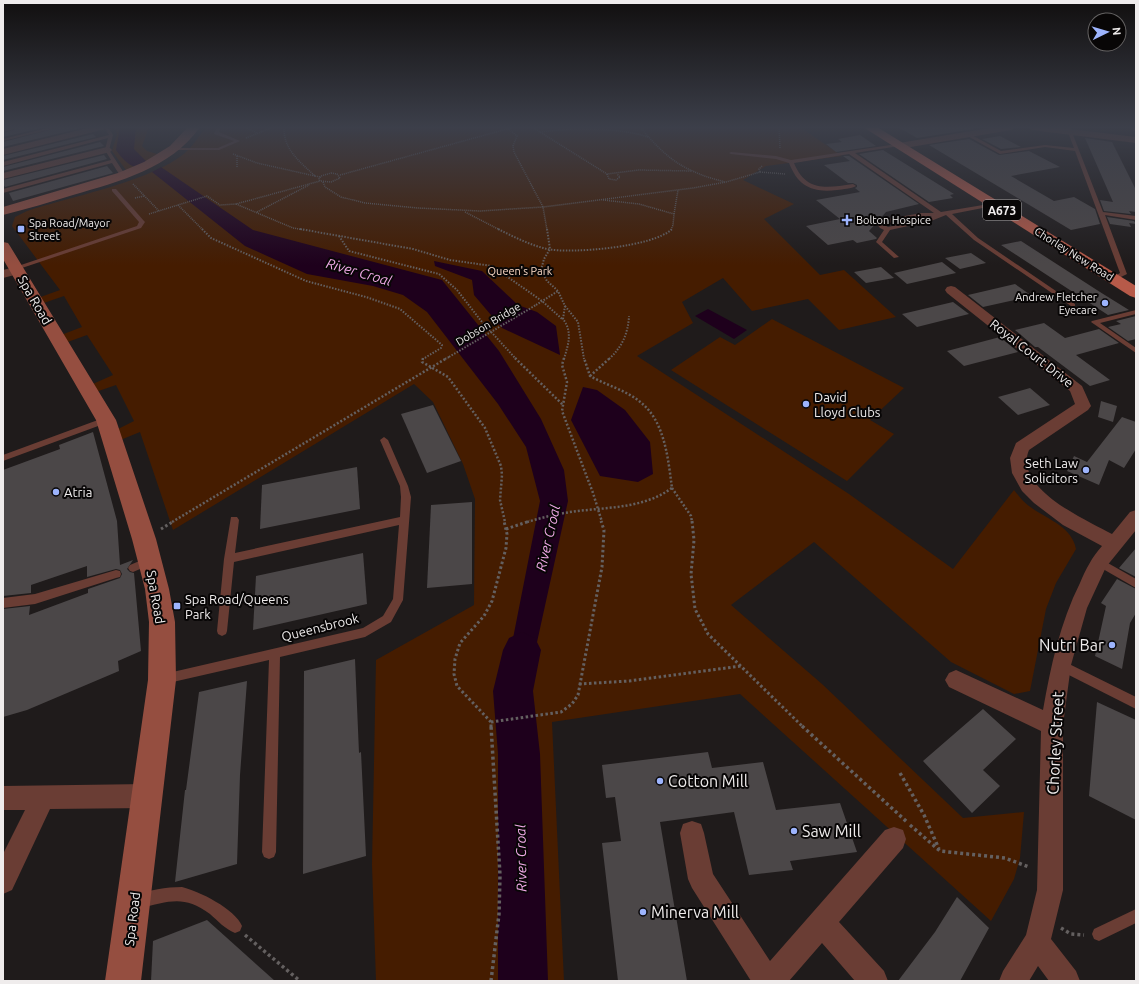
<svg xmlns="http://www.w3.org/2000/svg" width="1139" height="984" font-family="Ubuntu,sans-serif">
<rect width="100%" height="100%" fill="#1f1b1b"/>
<g fill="#451c00">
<path d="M113,127H149L142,146L147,151L157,154L146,162L126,170L112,151L117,134Z"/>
<path d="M206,127H800L842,156L766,166L743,180L794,204L764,219L820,275L844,270L896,317L839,330L808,299L752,311L723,278L682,302L693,323L637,356L849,494L953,569L1014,490C1018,495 1023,502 1029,506C1046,519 1072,526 1076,549L1056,583L1046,609L1030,691L1014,694L951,662L814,542L731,605L822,684L963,818L1024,812L1020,858L1014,879L991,921L740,694L552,722L564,981H376L372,865L376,660L474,605L475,499L463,464L433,402L414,384L173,530L140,432L113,443L110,433L134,421L116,385L90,394L86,387L113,375L87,335L65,343L61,335L82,327L64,296L38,305L35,299L60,290L12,226L15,217L27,211C69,197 157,180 187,151C194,144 200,135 206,127Z"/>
<path d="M772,319L904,388L870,420L894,434L847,481L671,370L720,337L735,345Z"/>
</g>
<g fill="#1e001c">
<path d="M161,167L253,230L442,280L499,351L541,419L564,470L568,501L532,665L513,691L504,684L540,501L526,447L498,404L427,312L403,295L373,286L307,274L245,246L152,172Z"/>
<path d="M434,261L482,271L518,305L537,312L556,326L560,355L502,328L474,295L472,280L435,266Z"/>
<path d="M708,309L747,330L734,339L695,316Z"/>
<path d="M583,387L597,390L625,410L650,442L653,474L638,482L600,476L571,420Z"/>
</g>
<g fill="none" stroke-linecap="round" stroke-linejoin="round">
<g fill="#1e001c" fill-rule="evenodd">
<path d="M120,127H136L134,149L149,164L146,168C133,171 123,160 116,150Z"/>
<path d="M522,632L535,638L541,650L533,691L540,754L548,981H498V754L493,691L503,650L509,638Z"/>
</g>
</g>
<g fill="#4b4748">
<path d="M16,127H46L3,137V133L14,130Z"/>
<path d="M61,127H86L3,147V142Z"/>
<path d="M898,127H973L974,129L917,138Z"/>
<path d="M93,134L96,137L3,160V156Z"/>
<path d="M860,135L876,146L836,152L826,144L842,142L838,139Z"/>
<path d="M1000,136L1021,147L1001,149L982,139Z"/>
<path d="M1085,138L1112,142L1136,190V212L1129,211L1131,214L1104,211L1100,200L1113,202Z"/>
<path d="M969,139L999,155L1029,151L1060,167L1011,176L1054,201L1074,197L1095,209L1100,224L1071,230L929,145Z"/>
<path d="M100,142L104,146L3,171V167Z"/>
<path d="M883,150L954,194L950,195L953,198L929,202L859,154Z"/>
<path d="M104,155L107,159L5,187L3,184V180Z"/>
<path d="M843,156H849L919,204L886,212L869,231L877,238L876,239L857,243L853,240L828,245L806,226L840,219L816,200L860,192L855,188L857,187V185L853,183H848L824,165L850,161Z"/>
<path d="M107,166L113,173L13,201L9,193Z"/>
<path d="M1107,217L1134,221L1136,224L1129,223L1131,227L1110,224Z"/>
<path d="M1021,241L1100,292L1129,310L1108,315L1001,245Z"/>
<path d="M971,253L986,263L960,269L945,258Z"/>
<path d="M942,262L956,273L907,284L894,273Z"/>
<path d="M881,267L894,278L866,283L854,272Z"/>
<path d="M1015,284L1032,296L983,307L968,295Z"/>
<path d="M953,302L969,314L917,327L902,314Z"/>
<path d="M1136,316V339L1128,341L1108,327L1121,324L1116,321Z"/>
<path d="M1044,323L1065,338L1099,329L1119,343L1076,355L1110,380L1090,386L1038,347H1035L1015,330Z"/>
<path d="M1000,337L1018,352L964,366L947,351Z"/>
<path d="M1030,388L1050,405L1018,415L998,397Z"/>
<path d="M1101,401L1117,406L1113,422L1098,417Z"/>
<path d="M433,405L461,461L427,473L401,414Z"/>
<path d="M1122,417L1136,422V449L1124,468L1109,460L1099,485L1067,471L1074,456L1087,462Z"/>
<path d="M93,432L117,521L120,565L133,560L127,569L130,572L134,573L141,651L118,661L119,671L27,710L3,717V609L30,606L29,615L88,593V589L120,578L122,574L120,570L116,569L87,577V566L31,585V593L3,596V470L60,449L59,445Z"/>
<path d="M357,467L360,509L260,529L262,485Z"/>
<path d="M472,502V584L427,588L431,505Z"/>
<path d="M1136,548V577L1119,568Z"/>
<path d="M363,553L367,604L253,630L256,576Z"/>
<path d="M1117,579L1136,589V613L1130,623L1122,669L1095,656L1106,606L1101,603Z"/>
<path d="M355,659L359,753L361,752L366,856L303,874L304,671Z"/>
<path d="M247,681L240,775L237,864L175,882L185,790H186L199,692Z"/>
<path d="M1097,702L1136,720V820L1089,796Z"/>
<path d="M983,709L1016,739L983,770L1000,786L972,813L923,761Z"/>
<path d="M708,752L712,768L763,762L776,810L840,803L857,852L790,861L793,870L749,875L734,812L660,822L687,981H618L602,843L621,841L615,797L606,798L602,765Z"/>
<path d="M957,897L989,928L960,981H898L935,932Z"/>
<path d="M207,920L275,981H151L153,941Z"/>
</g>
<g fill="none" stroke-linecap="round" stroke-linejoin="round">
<g stroke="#646060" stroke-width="1.5" stroke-dasharray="1 1" stroke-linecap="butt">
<path d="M245,127L257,133"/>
<path d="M284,127C283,149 300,162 315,176L320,177"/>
<path d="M506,127L517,136L513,146L514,152L543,207L547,230"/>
<path d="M532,127L607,174L639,170L692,171"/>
<path d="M640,127C656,146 672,163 695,172C705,177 715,179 725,182"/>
<path d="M779,127L780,148"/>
<path d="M540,132C572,128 618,127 648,137"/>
<path d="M246,138L273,127"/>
<path d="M233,154L257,163L315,176"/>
<path d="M237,156V167"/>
<path d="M760,172L785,174"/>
<path d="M331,173L337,174L340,178L331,182L320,181L319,179L321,176Z"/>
<path d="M607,174L609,179L616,180L620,177L617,174"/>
<path d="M340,175L514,127"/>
<path d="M323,182L325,187L341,197L365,203L418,208L480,211L543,207L693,188L726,182L760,172L759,169L762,166"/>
<path d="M133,184L159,211"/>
<path d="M135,198L144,196"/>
<path d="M603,200L639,204L674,214L673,225L671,230"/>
<path d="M236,204L293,228L305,230"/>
<path d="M178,205L203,230"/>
<path d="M257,212L309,185"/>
<path d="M465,212L500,230"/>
<path d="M149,214L207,196L220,205L236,204L320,181"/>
<path d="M674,214L678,190"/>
</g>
<g stroke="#646060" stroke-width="2" stroke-dasharray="1.5 1.5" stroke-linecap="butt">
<path d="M202,229L211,238L306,281L366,297L400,309L442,345L441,348L423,359"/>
<path d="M300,229L413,249L450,260L492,266L542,301L562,319"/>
<path d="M498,229C514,237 530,245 547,249C571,254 654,247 672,229"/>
<path d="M547,229L550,249L544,259L541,270L547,281L558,291L565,306L563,319C573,332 568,345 564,359"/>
<path d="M339,236L349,251L439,274L457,290L482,322L516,359"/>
<path d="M536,305L558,291"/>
<path d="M565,306L578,322L584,359"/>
<path d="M445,359L449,357"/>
<path d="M609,359C622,347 628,334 629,316"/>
</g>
<g stroke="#646060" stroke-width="2.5" stroke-dasharray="2 2" stroke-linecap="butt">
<path d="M423,358L422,362L448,377L485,428L501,466L502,475L500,500L505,522"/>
<path d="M515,358L563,405"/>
<path d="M564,358L562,365L567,382L562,411L593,493L602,522"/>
<path d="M590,376L610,358"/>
<path d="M672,488L691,516L692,522"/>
<path d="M172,522L447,358"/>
<path d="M527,522C544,517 561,513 578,511C611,507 644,508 672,488C668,459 665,420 639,401C625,390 606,385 590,376L584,358"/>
</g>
<g stroke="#646060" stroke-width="3" stroke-dasharray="2.5 2.5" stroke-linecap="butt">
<path d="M692,521L694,540L691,574L695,609L708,634L803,727"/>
<path d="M161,529L174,521"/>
<path d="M506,529L530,521"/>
<path d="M579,684L629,681L741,666"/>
<path d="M491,722L457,686L454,674L455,659L460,643L484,616L492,601L506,548L507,534L504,521"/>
<path d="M491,727V722L561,712L572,704L578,695L602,567L604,530L601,521"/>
</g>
<g stroke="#646060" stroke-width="3.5" stroke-dasharray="3 3" stroke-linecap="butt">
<path d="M802,726L907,822"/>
<path d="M900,773L924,815L939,849"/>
<path d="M910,825L940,851L1005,858L1029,867"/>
<path d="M1061,928L1071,934L1084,935"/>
<path d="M245,935L300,981"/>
<path d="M491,981L499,914L500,875L491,726"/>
</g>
<g fill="#6a3d34" fill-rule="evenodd">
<path d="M52,127H60L3,141V139Z"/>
<path d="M104,127H108L113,135L109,150L126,176L125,177H121L112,163L3,193V189L111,160L105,150L108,138L3,166V162L109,135Z"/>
<path d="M217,127H221L219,132L240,141L219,150H174L172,149L174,148H218L234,141L214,134Z"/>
<path d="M1066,127H1070L1103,212L1136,216V220L1105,215L1127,274L1115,280L1110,279L1120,273L1075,151L1045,147L1000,154L964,134L968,133L1001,151L1045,145L1074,148Z"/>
<path d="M897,144H899V146L855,153L941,212L995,203L996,204L993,206L952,214L978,238L1075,304V306H1071L974,240L946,215L931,221L890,230L882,242L899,257L894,258L876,242L884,230L880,228L877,224L883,220L921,213H934L849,154L794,163C806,192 826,188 853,184L856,186C851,189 843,189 837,190C812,193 798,186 789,163L776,159L731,154L729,153L731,152L776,156L791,160ZM932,216L927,219L888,227L883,224L921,217Z"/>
<path d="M112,189H116L144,221L145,222L141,228L19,269H15V267L137,226L139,222L112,191Z"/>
<path d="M1136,310V314L1100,323L1136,348V353L1091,322L1092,321Z"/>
<path d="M106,417L110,420L109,422L3,461V455Z"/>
<path d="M384,437L388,440L408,486L411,497L403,600L391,622L365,637L280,657L276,852L274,857L269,859L264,857L262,852L269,660L164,684L160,683L158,679L160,675L164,674L363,628L383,616L393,599L399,525L234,562L227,631L226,634L222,636L218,634L217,631L224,559L231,517H237L239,520L235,553L400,517L401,497L400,486L380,440Z"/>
<path d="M149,557L152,558L154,561L152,564L133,572L130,571L128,568L130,565Z"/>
<path d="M1099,558L1136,579V588L1096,565L1094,562L1096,559Z"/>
<path d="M116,570L120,571L121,574L120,577L116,578L35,604L3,608V598L35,594Z"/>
<path d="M1061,660L1136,697V709L1057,669L1055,665L1057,661Z"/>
<path d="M182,887C199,891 235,909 242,926L240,931L235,933C225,929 218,921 210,914C183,894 169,902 139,908L134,906L132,901L134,896C149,890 166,887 182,887Z"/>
<path d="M1136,909V923L1099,941L1094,939L1092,934L1094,929Z"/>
</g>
<g fill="#6a3d34" fill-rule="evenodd">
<path d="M3,127H15L14,129L3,132Z"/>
<path d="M92,127H106L105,129L3,155V149Z"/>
<path d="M996,127H1015L1011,130L899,149L894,146L899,143Z"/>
<path d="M1028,127H1053L1136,137V143L1032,130Z"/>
<path d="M107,147L110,148L112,150L110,152L3,179V173Z"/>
<path d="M18,266L22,267L24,270L22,273L3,278V270Z"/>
<path d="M951,286L955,287L1082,386L1091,406L1088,410L1029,450C1013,488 1086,520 1112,534L1130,512L1136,510V530L1106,567L1087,608L1071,665L1063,725V890L1051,939L1076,971L1080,981H1049L1038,966L1029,981H999L1003,971L1026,935L1037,890L1041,731L949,687L945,680L949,673L956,670L1043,710C1051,665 1060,623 1080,583C1086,569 1092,557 1102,546L1063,525L1034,503L1022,491L1012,473L1010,458L1016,443L1075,404L1070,391L947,293L945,290L947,287Z"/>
<path d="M147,784L155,788L159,796L155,804L147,808L50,809L12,890L3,894V854L25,810H3V786Z"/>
<path d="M692,821L701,824L704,833L713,874L770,961L885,830L894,827L903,830L906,839L903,848L839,922L884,971L888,981H855L822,943L789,981H751L692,888L688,879L680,833L683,824Z"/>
</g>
<g fill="#954e40" fill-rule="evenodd">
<path d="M188,127H200C170,169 120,181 73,195C50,202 27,209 3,215V207L118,173L144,162L170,146Z"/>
<path d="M1130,127H1136V131L1132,130Z"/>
<path d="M3,242L8,243L10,246L116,420L156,539L169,589L175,622L176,680L141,981H105L148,680L149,622L145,589L132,539L96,420L3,259Z"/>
</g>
<path fill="#b75a49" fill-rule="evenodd" d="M863,127H877L1136,286V298L1130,296Z"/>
<path stroke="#646060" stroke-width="2" stroke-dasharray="1.5 1.5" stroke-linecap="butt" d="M449,357L536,305"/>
</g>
<linearGradient id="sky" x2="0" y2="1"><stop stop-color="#110f0f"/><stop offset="0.48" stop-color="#3c3f4a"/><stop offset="1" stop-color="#3c3f4a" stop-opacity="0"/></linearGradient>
<rect width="1139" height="265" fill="url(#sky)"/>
<g fill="#9db4fd" stroke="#080606" stroke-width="1.5">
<path d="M845 214h4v4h4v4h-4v4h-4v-4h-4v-4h4z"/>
<rect x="17" y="225" width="8" height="8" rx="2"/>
<circle cx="1105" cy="303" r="4"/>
<circle cx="806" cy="404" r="4"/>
<circle cx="1086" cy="470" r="4"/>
<circle cx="56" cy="492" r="4"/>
<rect x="173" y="602" width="8" height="8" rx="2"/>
<circle cx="1112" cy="645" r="4"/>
<circle cx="660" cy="781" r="4"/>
<circle cx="794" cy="831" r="4"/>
<circle cx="643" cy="912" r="4"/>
</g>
<g text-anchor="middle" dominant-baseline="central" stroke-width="4" stroke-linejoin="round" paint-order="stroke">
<g font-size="11" fill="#efecec" stroke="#080606" text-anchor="start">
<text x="856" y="220">Bolton Hospice</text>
<text x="29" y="223">Spa Road/Mayor<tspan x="29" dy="13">Street</tspan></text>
<text x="1097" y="297" text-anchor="end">Andrew Fletcher<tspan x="1097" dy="13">Eyecare</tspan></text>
</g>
<g font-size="11" fill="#efecec" stroke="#080606">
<text transform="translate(1074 254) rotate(32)">Chorley New Road</text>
<text transform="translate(488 324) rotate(-31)">Dobson Bridge</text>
</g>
<g font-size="11" fill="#f9d7c3" stroke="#080606">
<text x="520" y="271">Queen's Park</text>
</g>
<rect fill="#080606" stroke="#aaa7a7" stroke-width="1" x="983" y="200" width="38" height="20" rx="3"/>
<g font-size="12" font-weight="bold" fill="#efecec">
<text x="1002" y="210">A673</text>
</g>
<g font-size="13" fill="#efecec" stroke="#080606">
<text transform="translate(35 300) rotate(60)">Spa Road</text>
<text transform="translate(1032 353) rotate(38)">Royal Court Drive</text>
<text transform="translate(156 597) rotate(80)">Spa Road</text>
<text transform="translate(320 627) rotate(-14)">Queensbrook</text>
<text transform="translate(132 919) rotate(-83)">Spa Road</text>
</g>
<g font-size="13" fill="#efecec" stroke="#080606" text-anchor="start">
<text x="814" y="397">David<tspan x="814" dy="15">Lloyd Clubs</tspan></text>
<text x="1078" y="463" text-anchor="end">Seth Law<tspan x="1078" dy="15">Solicitors</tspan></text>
<text x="64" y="492">Atria</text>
<text x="185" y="599">Spa Road/Queens<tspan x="185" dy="15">Park</tspan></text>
</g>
<g font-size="14" font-style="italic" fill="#f0a9e7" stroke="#080606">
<text transform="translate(359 272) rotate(16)">River Croal</text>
<text transform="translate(548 538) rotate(-77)">River Croal</text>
<text transform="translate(521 858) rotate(-91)">River Croal</text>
</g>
<g font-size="16" fill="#efecec" stroke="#080606" text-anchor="start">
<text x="1104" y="645" text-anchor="end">Nutri Bar</text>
<text x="668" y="781">Cotton Mill</text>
<text x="802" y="831">Saw Mill</text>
<text x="651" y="912">Minerva Mill</text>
</g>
<g font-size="16" fill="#efecec" stroke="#080606">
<text transform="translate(1055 743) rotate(-87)">Chorley Street</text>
</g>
</g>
<rect width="1139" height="984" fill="none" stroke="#efecec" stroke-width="8"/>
<g transform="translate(1107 32) rotate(85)"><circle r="19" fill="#080606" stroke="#646262"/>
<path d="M0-3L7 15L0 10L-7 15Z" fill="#9db4fd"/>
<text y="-6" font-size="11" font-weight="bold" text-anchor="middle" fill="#efecec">N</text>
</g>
</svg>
